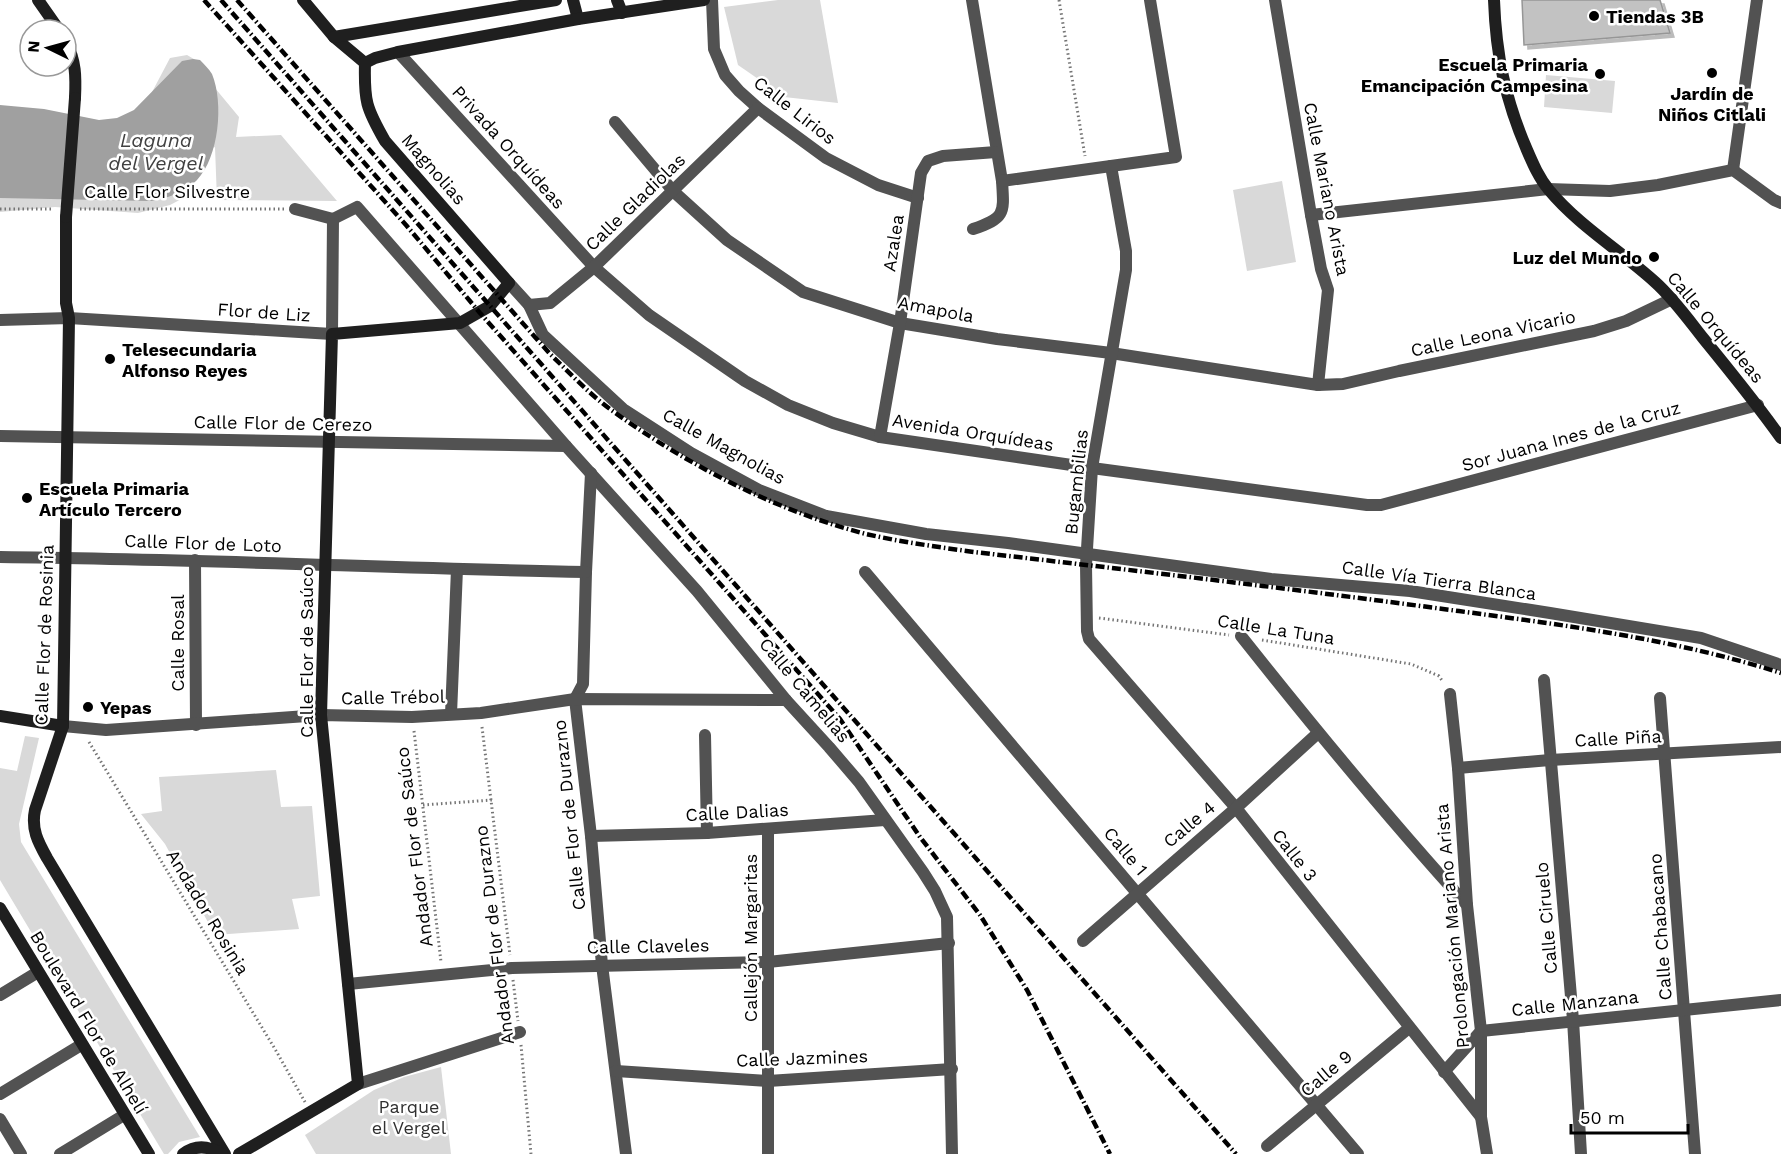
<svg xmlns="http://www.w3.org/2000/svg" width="1781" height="1154" font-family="'Work Sans',sans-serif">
<defs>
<filter id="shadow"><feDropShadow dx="4" dy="4" stdDeviation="0" flood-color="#0004"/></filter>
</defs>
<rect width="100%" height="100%" fill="#fff"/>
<g fill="#d9d9d9">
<path d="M778,0H820L838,103L784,97L738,65L724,7Z"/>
<path d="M187,55L199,62L205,76L239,117L236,137L281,135L337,201L217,200L215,147L207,150L193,169L195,192L170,205L138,213L55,207L0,212V119L75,133L129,115L151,94L170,58Z"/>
<path d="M1546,75L1615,81L1612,113L1544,107Z"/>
<path d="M1282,181L1296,262L1247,271L1233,190Z"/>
<path d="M25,736L39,738L19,824L21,842L200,1137L179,1142L168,1154H164L0,880V768L17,771Z"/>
<path d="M276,770L281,807L312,806L320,896L292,899L299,929L215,935L165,844L141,814L162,811L159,777Z"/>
<path d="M441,1067L451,1154H316L305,1135L374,1090L404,1077Z"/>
</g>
<path fill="#a0a0a0" d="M193,59L200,60C204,64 209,69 212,74C224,103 219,157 197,180C185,193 167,198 151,201L0,198V105L44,109L99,120L117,118L134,110L182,61Z"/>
<path fill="#c2c2c2" stroke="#969696" stroke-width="1.5" filter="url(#shadow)" d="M1522,0H1660L1670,33L1524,45Z"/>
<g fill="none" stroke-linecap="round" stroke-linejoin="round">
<g stroke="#747474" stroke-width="3" stroke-dasharray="1.5 3" stroke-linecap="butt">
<path d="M1059,0L1085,156"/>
<path d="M0,209H53"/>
<path d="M80,209H284"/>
<path d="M1099,618L1229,635"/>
<path d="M1262,640L1411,664L1439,676L1443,682"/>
<path d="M482,727L510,955"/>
<path d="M414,731L441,962"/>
<path d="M89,742L275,1049L305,1102"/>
<path d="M423,805L492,800"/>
<path d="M513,980L518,1021"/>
<path d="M521,1045L531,1154"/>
</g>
<g stroke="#525252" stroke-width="12">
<path d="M712,0L714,49L725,75L739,91L758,108L826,158L878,185L918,198"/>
<path d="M972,0L1002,181C1004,213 1006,218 973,229"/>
<path d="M1275,0L1311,215L1321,269L1328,290L1318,385"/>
<path d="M398,52L594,267L649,315L745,381L788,405L833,423L880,437L1092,468L1367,505H1381L1758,405"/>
<path d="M615,122L673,191L727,240L803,292L900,323L997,339L1111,353L1318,385L1343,384L1399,371L1594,331L1626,321L1672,299"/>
<path d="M1111,166L1126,251V270L1092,468L1086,565L1087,631L1089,639L1236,808L1481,1117"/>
<path d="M1733,170L1757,0"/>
<path d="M1002,181L1176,157L1150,0"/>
<path d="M295,209L333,219"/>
<path d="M1311,215L1548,189L1610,191L1658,185L1733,170L1774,200L1781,203"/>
<path d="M333,219L357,207L566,446L697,591L786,700L829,747L859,782L923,872L935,891L947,917L952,1154"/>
<path d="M509,283L529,305L543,335L623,409L691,453L759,490L826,516L926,534L1008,543L1271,579L1410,591L1550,613L1701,638L1781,665"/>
<path d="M529,305L550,303L594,267L758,108"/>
<path d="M0,320L69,318L332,334L333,219"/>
<path d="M0,436L566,446"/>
<path d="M880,437L900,323L921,173L928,161L943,156L996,152"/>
<path d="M591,473L586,572L583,684L575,699L591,836L602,965L626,1154"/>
<path d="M0,557C195,559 390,568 586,572"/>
<path d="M195,560L196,725"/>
<path d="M865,572L1358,1154"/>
<path d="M1241,636C1314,728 1388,818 1467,905"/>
<path d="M1544,680L1573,1020L1581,1154"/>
<path d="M1450,694L1458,768L1467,905L1481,1031V1117L1487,1154"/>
<path d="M1660,698L1695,1154"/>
<path d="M451,714L457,569"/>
<path d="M63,726L106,730L321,715L412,717L481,713L575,699L786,700"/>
<path d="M705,735L707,833"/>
<path d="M1458,768L1550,760L1781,747"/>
<path d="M591,836L707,833L885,820"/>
<path d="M1083,941L1236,808L1318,733"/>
<path d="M348,984L512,968L768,962L949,943"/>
<path d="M0,995L38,972"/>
<path d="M616,1071L768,1081L952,1069"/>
<path d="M1444,1072L1481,1031L1781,1000"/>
<path d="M358,1084L520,1032"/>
<path d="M0,1094L81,1045"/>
<path d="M0,1119L21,1154"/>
<path d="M1267,1146L1409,1028"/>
<path d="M60,1154L124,1115"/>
<path d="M768,1154V829"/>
</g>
<g stroke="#1f1f1f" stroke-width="12">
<path d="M38,0L59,30"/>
<path d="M303,0L334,37L365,63"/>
<path d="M573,0L578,19"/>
<path d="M617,0L622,13"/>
<path d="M1494,0C1496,55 1505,99 1527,150C1533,164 1539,178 1549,190C1579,226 1621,251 1655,282C1673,298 1688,319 1703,338C1730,371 1756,403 1781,438"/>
<path d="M334,37L556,0"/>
<path d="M66,42C76,61 76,77 75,98"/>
<path d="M365,63L375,58L398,52L578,19L704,0"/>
<path d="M66,217V303L69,318L63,726L35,810C31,829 38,842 47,858L225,1154"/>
<path d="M0,716L63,726"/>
<path d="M0,908L149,1154"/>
<path d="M183,1154C196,1144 209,1146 222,1154"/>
<path d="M239,1154L358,1084L321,715L332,334L460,323L490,306L509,283L385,141C366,108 364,101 365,63"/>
</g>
<g stroke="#000" stroke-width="4.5" stroke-dasharray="9 3 1.5 3" stroke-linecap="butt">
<path d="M204,0L406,225L480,313L840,719L920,837L980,915L1027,990L1110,1154"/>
<path d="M221,0L1236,1154"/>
<path d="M237,0L550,354C569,372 588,393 610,409C687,465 774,510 866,534C901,542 938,547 974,552C1130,570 1287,588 1443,609C1557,624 1671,638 1781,673"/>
</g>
<path stroke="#1f1f1f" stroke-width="12" d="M66,217L75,98"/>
</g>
<g fill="#000" stroke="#fff" stroke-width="2">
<circle cx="1594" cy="16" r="6"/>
<circle cx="1712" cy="73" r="6"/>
<circle cx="1600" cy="74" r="6"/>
<circle cx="1654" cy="257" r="6"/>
<circle cx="110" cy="359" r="6"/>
<circle cx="27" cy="498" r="6"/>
<circle cx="88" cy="707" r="6"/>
</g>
<g text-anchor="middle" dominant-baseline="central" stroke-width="5" stroke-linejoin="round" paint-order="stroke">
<g font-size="18" font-weight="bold" fill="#000" stroke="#fff" text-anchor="start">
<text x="1606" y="16">Tiendas 3B</text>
<text x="1588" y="64" text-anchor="end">Escuela Primaria<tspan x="1588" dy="21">Emancipación Campesina</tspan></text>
<text x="1712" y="93" text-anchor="middle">Jardín de<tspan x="1712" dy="21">Niños Citlali</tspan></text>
<text x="1642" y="257" text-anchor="end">Luz del Mundo</text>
<text x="122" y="349">Telesecundaria<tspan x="122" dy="21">Alfonso Reyes</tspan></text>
<text x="39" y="488">Escuela Primaria<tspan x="39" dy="21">Artículo Tercero</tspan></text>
<text x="100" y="707">Yepas</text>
</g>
<g font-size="18" fill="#000" stroke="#fff">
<text transform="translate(795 110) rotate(38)">Calle Lirios</text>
<text transform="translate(509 147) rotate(48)">Privada Orquídeas</text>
<text transform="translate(434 169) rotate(49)">Magnolias</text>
<text transform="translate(1327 189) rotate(79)">Calle Mariano Arista</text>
<text x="167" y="191">Calle Flor Silvestre</text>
<text transform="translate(635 202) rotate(-44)">Calle Gladiolas</text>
<text transform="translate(893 243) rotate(-81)">Azalea</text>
<text transform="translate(936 309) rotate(11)">Amapola</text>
<text transform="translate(264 312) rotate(4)">Flor de Liz</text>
<text transform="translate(1716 327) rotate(50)">Calle Orquídeas</text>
<text transform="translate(1493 333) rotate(-12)">Calle Leona Vicario</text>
<text transform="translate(283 423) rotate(1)">Calle Flor de Cerezo</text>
<text transform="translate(973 432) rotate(9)">Avenida Orquídeas</text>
<text transform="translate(1571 436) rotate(-15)">Sor Juana Ines de la Cruz</text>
<text transform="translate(724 446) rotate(29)">Calle Magnolias</text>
<text transform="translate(1076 482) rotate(-84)">Bugambilias</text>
<text transform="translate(203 543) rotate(2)">Calle Flor de Loto</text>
<text transform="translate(1439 580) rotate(8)">Calle Vía Tierra Blanca</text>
<text transform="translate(1276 629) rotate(9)">Calle La Tuna</text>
<text transform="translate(44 635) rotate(-88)">Calle Flor de Rosinia</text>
<text transform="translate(177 643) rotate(-90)">Calle Rosal</text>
<text transform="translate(306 652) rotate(-90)">Calle Flor de Saúco</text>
<text transform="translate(805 690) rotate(50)">Calle Camelias</text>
<text transform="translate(393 697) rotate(-1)">Calle Trébol</text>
<text transform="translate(1618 738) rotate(-3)">Calle Piña</text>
<text transform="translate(737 812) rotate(-3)">Calle Dalias</text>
<text transform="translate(569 815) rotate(-96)">Calle Flor de Durazno</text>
<text transform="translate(1189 824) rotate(-40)">Calle 4</text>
<text transform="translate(414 847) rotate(-97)">Andador Flor de Saúco</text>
<text transform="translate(1126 851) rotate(50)">Calle 1</text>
<text transform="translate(1295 855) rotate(52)">Calle 3</text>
<text transform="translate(208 912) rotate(59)">Andador Rosinia</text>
<text transform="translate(1546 918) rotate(-95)">Calle Ciruelo</text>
<text transform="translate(1452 926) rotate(-95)">Prolongación Mariano Arista</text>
<text transform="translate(1660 927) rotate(-94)">Calle Chabacano</text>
<text transform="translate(494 935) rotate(-97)">Andador Flor de Durazno</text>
<text transform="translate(750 938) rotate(-90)">Callejón Margaritas</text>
<text transform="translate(648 946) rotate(-1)">Calle Claveles</text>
<text transform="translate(1575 1003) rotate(-6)">Calle Manzana</text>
<text transform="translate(89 1022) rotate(59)">Boulevard Flor de Alhelí</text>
<text transform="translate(802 1058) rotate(-2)">Calle Jazmines</text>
<text transform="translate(1326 1073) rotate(-40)">Calle 9</text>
</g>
<g font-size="18" fill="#303030" stroke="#fff">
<text x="409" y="1106">Parque<tspan x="409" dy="21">el Vergel</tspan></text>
</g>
<g font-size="20" font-style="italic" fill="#414141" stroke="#fff">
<text x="156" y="140">Laguna<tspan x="156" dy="23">del Vergel</tspan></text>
</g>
</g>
<g transform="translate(48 48) rotate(275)"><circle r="28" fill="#ffffff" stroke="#999999" stroke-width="1.5"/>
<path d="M0-4.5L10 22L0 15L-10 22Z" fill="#000000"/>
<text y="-9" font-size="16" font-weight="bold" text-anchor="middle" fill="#000000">N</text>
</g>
<path d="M1571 1124v9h117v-9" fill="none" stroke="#000000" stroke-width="3"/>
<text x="1580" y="1124" font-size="18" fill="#000000" stroke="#ffffff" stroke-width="4.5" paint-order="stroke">50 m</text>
</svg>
